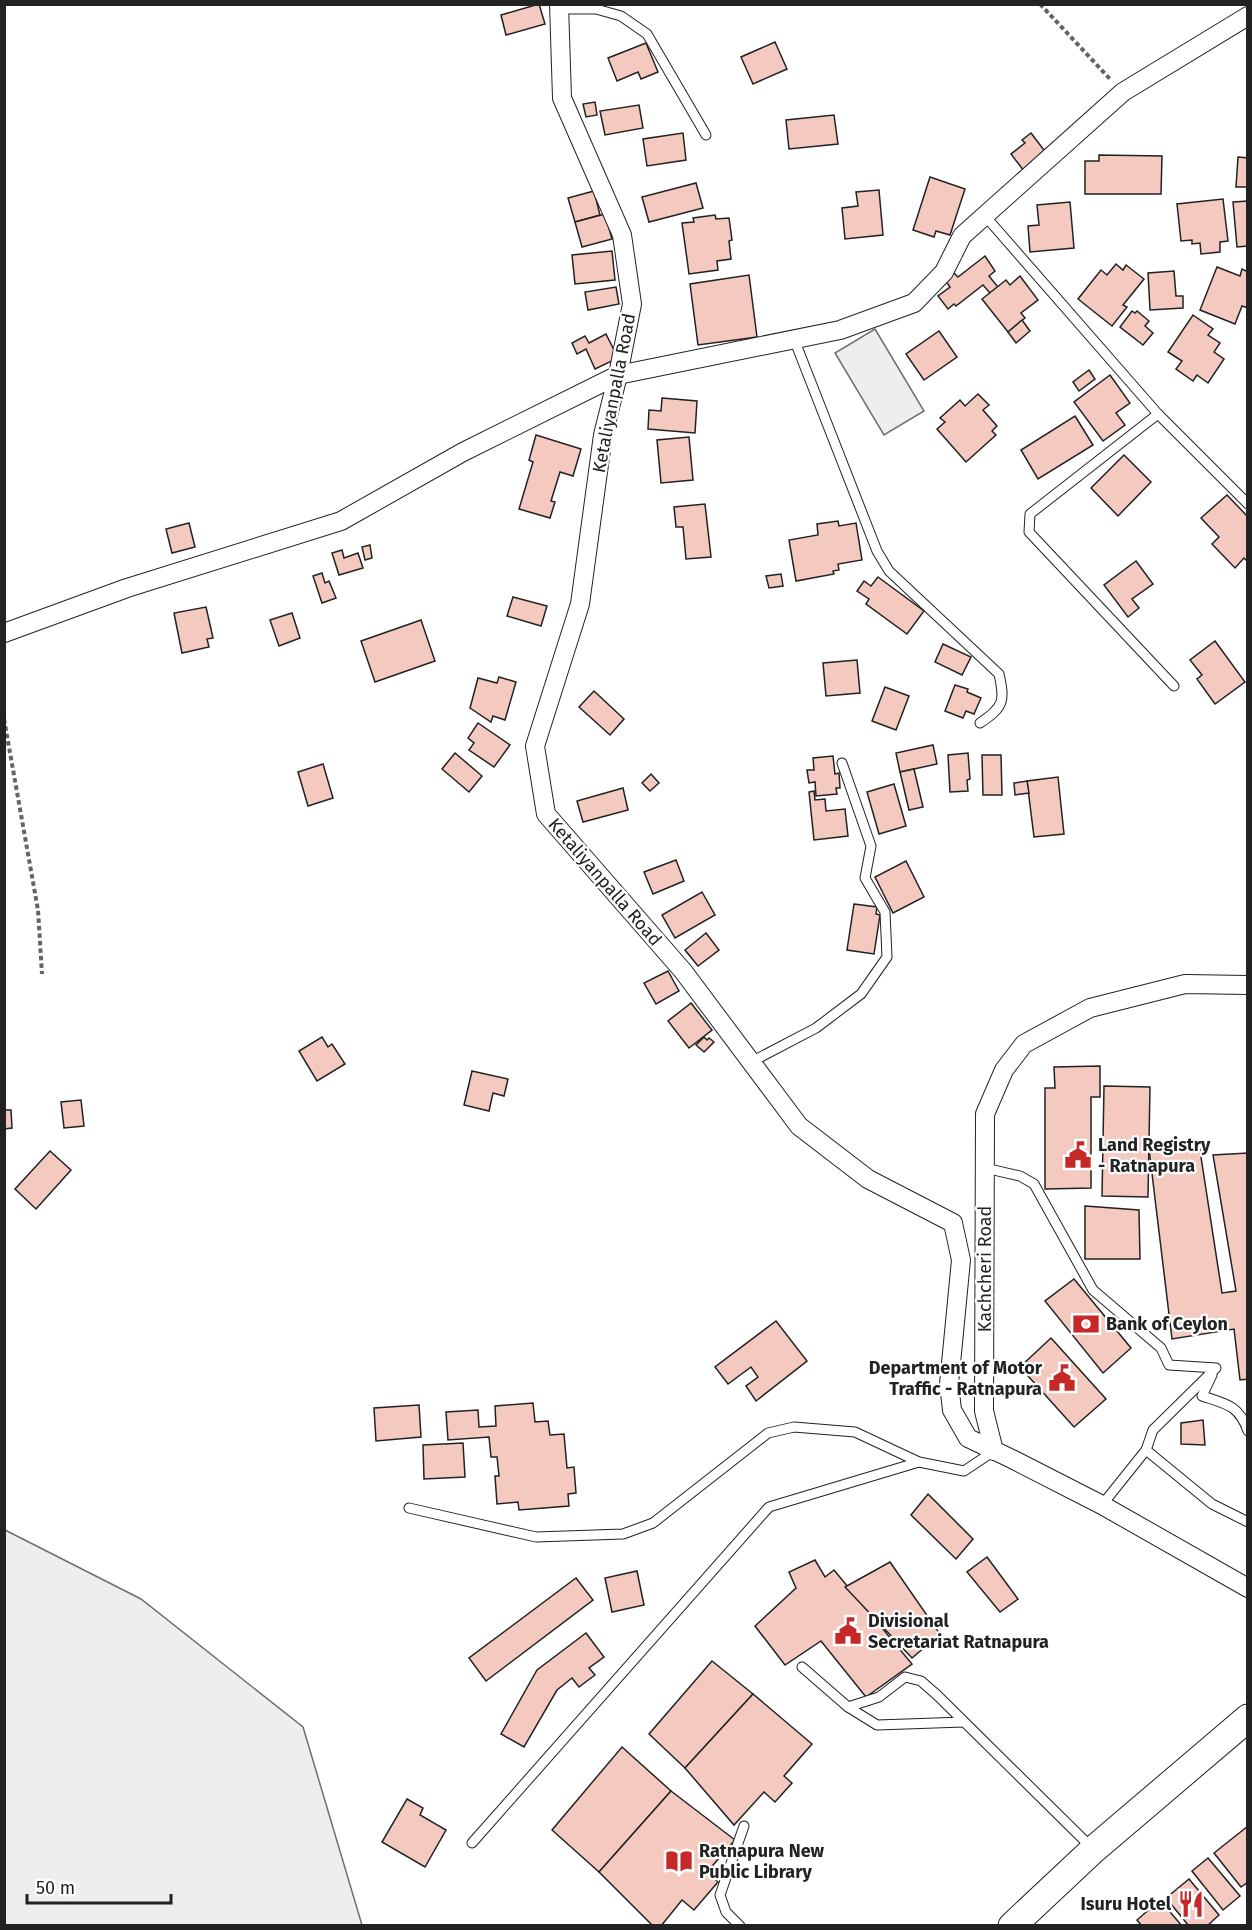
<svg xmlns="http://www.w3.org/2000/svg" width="1252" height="1930" font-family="'Fira Sans',sans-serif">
<rect width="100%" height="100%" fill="#fff"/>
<g fill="#eee" stroke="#6f6f6f" stroke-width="1.5">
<path d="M875,329L924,411L884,435L835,353Z"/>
<path d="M5,1530L141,1599L303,1727L362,1925H5Z"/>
</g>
<g fill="#f3c9c0" stroke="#222" stroke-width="1.5">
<path d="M539,4L545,24L506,35L501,15Z"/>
<path d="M775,42L787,69L753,84L741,57Z"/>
<path d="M646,43L658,72L641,79L638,72L617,81L608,58Z"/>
<path d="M595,102L597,115L586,117L583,104Z"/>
<path d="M639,105L643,128L605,135L600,111Z"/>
<path d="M834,115L838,144L789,149L786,120Z"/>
<path d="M683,133L686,160L647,166L643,139Z"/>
<path d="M1031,133L1047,154L1024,171L1011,154L1025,143L1022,140Z"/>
<path d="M1099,155L1162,156L1161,194H1085V161H1099Z"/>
<path d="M1238,157L1248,158V187H1236Z"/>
<path d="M930,177L965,189L950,235L936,231L934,237L913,230Z"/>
<path d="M696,183L703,208L649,222L642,197Z"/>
<path d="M879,190L883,235L845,239L842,208L858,206L856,192Z"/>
<path d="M594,191L600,215L575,222L568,198Z"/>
<path d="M1223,199L1228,241L1220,242V252L1201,254L1200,243L1192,244V240L1181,241L1177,204Z"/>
<path d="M1248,201V246L1237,247L1233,202Z"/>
<path d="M1070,202L1074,248L1030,252L1028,226L1039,225L1037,205Z"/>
<path d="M605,214L612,239L582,247L575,222Z"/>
<path d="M715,215L716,219L729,218L732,240L729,241L731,259L717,261L718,270L689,274L682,223L694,222L693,218Z"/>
<path d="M612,251L615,280L575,284L572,255Z"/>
<path d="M985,256L995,271L989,276L998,287L990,293L983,285L956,306L954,304L948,309L938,296L950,287L945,280L954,273L958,277Z"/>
<path d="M1116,264L1123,270L1126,265L1144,279L1123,305L1127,307L1112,326L1078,299L1101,270L1107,275Z"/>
<path d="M1217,267L1240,276L1242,269L1248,272V308L1242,306L1235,324L1200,310Z"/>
<path d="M1174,271L1176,296H1183V308L1150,310L1148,273Z"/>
<path d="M749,275L757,337L698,345L690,284Z"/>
<path d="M1020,276L1038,300L1021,313L1025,318L1008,332L982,299L1006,280L1010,285Z"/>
<path d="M616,287L619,304L588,310L585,292Z"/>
<path d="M1132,311L1135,313L1137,311L1149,321L1145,326L1153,333L1143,345L1120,327Z"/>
<path d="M1193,315L1213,329L1208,335L1220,343L1214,352L1224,359L1208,383L1197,375L1193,381L1176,369L1182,361L1168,352Z"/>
<path d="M1022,320L1030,331L1016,343L1008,332Z"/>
<path d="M939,331L957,357L924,380L906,354Z"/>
<path d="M606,334L618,358L595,369L586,349L577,354L572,343L585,336L589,343Z"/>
<path d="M1089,370L1095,379L1079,391L1073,382Z"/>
<path d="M1110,375L1130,403L1116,413L1125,425L1103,441L1074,402Z"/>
<path d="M978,394L989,405L983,410L997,426L992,431L996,435L966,462L937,429L945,422L940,418L960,400L965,406Z"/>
<path d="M662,398L697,401L695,433L648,429L649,410L661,411Z"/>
<path d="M1075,416L1093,445L1038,479L1021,450Z"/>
<path d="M536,435L581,449L573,476L560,472L551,501L555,502L550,518L519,509L533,462L529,460Z"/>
<path d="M689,437L693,480L661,483L657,440Z"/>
<path d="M1124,455L1151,482L1118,516L1091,488Z"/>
<path d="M1227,495L1248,517V562L1244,558L1235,568L1212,544L1219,537L1201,518Z"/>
<path d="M705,504L711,557L686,559L683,527H676L674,507Z"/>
<path d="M838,521L839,526L856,523L862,560L838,564L839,570L833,571L834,574L796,581L789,540L818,535L817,524Z"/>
<path d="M189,523L195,547L172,553L166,529Z"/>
<path d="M370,545L372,558L365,560L362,547Z"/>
<path d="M342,550L344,558L358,553L363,568L339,575L332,553Z"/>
<path d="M1136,561L1153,584L1132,599L1139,608L1128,617L1104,585Z"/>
<path d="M322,573L325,583L329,581L336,598L322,603L313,576Z"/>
<path d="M781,574L783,586L769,588L766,576Z"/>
<path d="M878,577L924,611L907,634L866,604L869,599L857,591L864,581L871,586Z"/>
<path d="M513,597L547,606L541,626L507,616Z"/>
<path d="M206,607L213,638L207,639L209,647L182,653L174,613Z"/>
<path d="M292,613L300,638L279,646L270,620Z"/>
<path d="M421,620L435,661L375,682L361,641Z"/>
<path d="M1215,641L1245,682L1215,704L1197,679L1202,675L1190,660Z"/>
<path d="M943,644L971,657L962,675L935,662Z"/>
<path d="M857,660L860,693L826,696L823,663Z"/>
<path d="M499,677L516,682L505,720L493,716L491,722L470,708L478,678L497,683Z"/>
<path d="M955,685L968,689L967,692L981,698L974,714L966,711L963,718L945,711Z"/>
<path d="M885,687L909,696L896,730L872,721Z"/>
<path d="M594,691L624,719L610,735L579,707Z"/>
<path d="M478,723L510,745L494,767L469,750L474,743L468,738Z"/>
<path d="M933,745L937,764L900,772L896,753Z"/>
<path d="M455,753L482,776L469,792L442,769Z"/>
<path d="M968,753L970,779L967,780L968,791L950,792L948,755Z"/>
<path d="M982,755H1001L1002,795H983Z"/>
<path d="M833,756L835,774L839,773L840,788H836L837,794L816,796L815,782L809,783L807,770H814L813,758Z"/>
<path d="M323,764L333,798L308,806L298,772Z"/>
<path d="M914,769L923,807L909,810L900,772Z"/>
<path d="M651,774L659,783L650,791L642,783Z"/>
<path d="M1058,777L1064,834L1034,837L1027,781Z"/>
<path d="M1027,781L1029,793L1015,795L1014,783Z"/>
<path d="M894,784L906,826L879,834L867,792Z"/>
<path d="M623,788L628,810L583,822L577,801Z"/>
<path d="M814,791L815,800L825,799L826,811L845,809L848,836L814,840L809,792Z"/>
<path d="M676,860L684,881L653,894L644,872Z"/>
<path d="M906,861L924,897L893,913L875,877Z"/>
<path d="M702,892L715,915L675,938L662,915Z"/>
<path d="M854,904L877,907L876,914L880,915L874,954L847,950Z"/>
<path d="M706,933L719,950L698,966L685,950Z"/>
<path d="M668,971L679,991L656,1004L644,983Z"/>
<path d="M691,1003L712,1030L689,1048L668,1021Z"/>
<path d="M322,1037L328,1047L332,1044L345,1064L317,1081L299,1051Z"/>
<path d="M704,1037L707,1040L709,1038L714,1042L704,1052L696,1045Z"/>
<path d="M1100,1066V1097H1091V1188L1045,1189V1088H1055L1054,1067Z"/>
<path d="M472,1071L508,1079L504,1096L493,1093L489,1111L464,1105Z"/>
<path d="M1104,1086L1150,1087L1148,1197L1102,1196Z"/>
<path d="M81,1100L84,1126L64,1128L61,1102Z"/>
<path d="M4,1110H11L12,1128L4,1129Z"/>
<path d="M1199,1144L1222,1293L1236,1291L1213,1155L1248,1153V1379L1240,1380L1234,1329L1172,1339L1149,1149Z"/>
<path d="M50,1151L71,1170L36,1209L15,1189Z"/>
<path d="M1085,1206L1139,1210L1140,1259H1085Z"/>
<path d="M1074,1279L1131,1348L1103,1373L1045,1301Z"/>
<path d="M776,1321L807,1361L756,1401L746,1386L758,1377L751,1367L728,1384L715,1367Z"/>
<path d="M1051,1338L1106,1399L1074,1427L1020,1367Z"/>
<path d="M533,1403L535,1422L548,1421L550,1435L564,1434L567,1468L574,1467L576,1493L568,1494L569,1506L519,1510L518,1502L497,1504L495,1476H499L497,1457H491L489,1437L448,1440L446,1412L478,1410L479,1427L496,1426L495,1406Z"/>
<path d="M419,1405L421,1437L376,1441L374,1408Z"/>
<path d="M1203,1420L1205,1445L1181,1444V1423Z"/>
<path d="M463,1443L465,1477L424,1479L423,1445Z"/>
<path d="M928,1494L973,1539L956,1559L911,1515Z"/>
<path d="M987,1557L1018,1599L1000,1612L967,1572Z"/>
<path d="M815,1560L825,1577L834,1570L912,1664L866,1697L821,1641L785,1665L755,1626L796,1588L789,1572Z"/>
<path d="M890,1562L940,1634L912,1658L845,1587Z"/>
<path d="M637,1571L644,1605L612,1612L605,1578Z"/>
<path d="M576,1578L593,1600L486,1681L469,1658Z"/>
<path d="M586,1633L604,1657L589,1668L595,1675L579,1687L572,1678L557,1690L524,1747L501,1734L537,1670Z"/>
<path d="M712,1661L753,1694L685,1768L649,1734Z"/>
<path d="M753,1694L812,1744L784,1776L792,1783L775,1802L764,1792L734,1825L685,1768Z"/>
<path d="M622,1747L671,1791L599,1872L552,1830Z"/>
<path d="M671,1791L735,1840L707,1872L718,1882L694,1910L682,1900L661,1926H653L599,1872Z"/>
<path d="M407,1799L423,1808L420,1815L446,1830L425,1867L382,1842Z"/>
<path d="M1248,1826V1882L1241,1887L1214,1853Z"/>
<path d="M1208,1858L1240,1896L1223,1910L1192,1871Z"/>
<path d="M1189,1879L1219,1915L1207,1926H1189L1166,1898Z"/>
<path d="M1160,1900L1182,1926H1142L1137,1920Z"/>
</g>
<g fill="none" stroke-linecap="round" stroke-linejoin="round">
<defs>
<g id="service">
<path d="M560,9H596L621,16L647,34L706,135"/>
<path d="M986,217L1158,414L1248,504"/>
<path d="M794,339L877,551L889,571L999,674C1005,701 1004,707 980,723"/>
<path d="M1158,414L1030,514L1029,532L1174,686"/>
<path d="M751,1062L816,1028L861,994L887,957L885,912L865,878L871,846L842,763"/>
<path d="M985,1168L1020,1176L1034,1184L1093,1290L1161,1348L1169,1365L1216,1368L1153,1430L1146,1450L1102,1505"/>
<path d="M1212,1375L1202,1396C1226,1404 1239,1405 1248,1431"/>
<path d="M1146,1450L1212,1504L1248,1522"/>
<path d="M409,1508L536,1537L623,1534L653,1523L768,1433L794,1427L855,1432L919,1462L964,1471L994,1451"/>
<path d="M802,1667L848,1707L879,1697L905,1677L921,1681L937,1695L1092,1848"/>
<path d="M848,1707L877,1725L964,1722"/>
<path d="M472,1843L769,1507L919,1462"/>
<path d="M740,1926L726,1912L720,1895L744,1826"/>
</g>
<g id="minor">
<path d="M559,4L562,98L622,235L632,304L618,375L603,435L580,604L535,746L546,814L683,971L799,1126L868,1179L953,1223L961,1260L949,1384L952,1410L968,1438L1012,1459L1102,1505L1248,1588"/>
<path d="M4,633L127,588L341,521L463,452L618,375L840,330L914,303L944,272L962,236L1123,92L1248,16"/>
<path d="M994,1451L984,1411L985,1114L1004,1070L1024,1044L1090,1008L1185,984L1248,985"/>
</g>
<path id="primary" d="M1012,1926L1093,1850L1248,1718"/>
</defs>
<use href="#service" stroke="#222" stroke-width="11"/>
<use href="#minor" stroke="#222" stroke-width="20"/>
<use href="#primary" stroke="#222" stroke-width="29"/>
<g stroke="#646464" stroke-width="4" stroke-dasharray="4.5 3" stroke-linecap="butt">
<path d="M1040,4L1111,80"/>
<path d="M4,719L38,910L42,974"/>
</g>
<use href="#service" stroke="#fff" stroke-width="9"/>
<use href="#minor" stroke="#fff" stroke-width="18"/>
<use href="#primary" stroke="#fff" stroke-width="27"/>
</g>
<defs>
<symbol id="civic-bare" viewBox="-9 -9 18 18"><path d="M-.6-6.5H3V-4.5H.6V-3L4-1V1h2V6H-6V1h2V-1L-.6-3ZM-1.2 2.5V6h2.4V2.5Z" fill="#c62828" stroke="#fff" stroke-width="2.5" paint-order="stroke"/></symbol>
<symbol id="bank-bare" viewBox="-9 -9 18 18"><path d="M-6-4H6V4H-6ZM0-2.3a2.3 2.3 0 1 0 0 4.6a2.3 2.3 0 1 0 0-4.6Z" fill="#c62828" stroke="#fff" stroke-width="2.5" paint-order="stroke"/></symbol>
<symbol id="library-bare" viewBox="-9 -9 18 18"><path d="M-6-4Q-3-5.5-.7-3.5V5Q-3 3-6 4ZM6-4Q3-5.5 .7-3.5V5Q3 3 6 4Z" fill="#c62828" stroke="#fff" stroke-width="2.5" paint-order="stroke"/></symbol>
<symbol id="restaurant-bare" viewBox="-9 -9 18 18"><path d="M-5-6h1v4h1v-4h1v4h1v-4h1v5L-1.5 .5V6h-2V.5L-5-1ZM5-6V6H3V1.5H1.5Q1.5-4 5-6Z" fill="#c62828" stroke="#fff" stroke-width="2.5" paint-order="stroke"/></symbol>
</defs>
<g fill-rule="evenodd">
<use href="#civic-bare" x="1059" y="1136" width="38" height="38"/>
<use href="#bank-bare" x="1067" y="1305" width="38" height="38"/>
<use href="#civic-bare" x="1043" y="1359" width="38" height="38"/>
<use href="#civic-bare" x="829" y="1612" width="38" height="38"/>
<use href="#library-bare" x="660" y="1842" width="38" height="38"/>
<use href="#restaurant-bare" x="1172" y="1885" width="38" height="38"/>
</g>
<g text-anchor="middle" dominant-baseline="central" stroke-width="4.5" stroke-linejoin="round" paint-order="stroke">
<g font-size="18" fill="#222" stroke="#fff">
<text transform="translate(614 393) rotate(-79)">Ketaliyanpalla Road</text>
<text transform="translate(605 882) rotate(49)">Ketaliyanpalla Road</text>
<text transform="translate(985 1269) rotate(-90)">Kachcheri Road</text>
</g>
<g font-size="18" font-weight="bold" fill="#222" stroke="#fff" text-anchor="start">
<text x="1098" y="1145">Land Registry<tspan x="1098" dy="21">- Ratnapura</tspan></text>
<text x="1106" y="1324">Bank of Ceylon</text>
<text x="1042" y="1368" text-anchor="end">Department of Motor<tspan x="1042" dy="21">Traffic - Ratnapura</tspan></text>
<text x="868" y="1621">Divisional<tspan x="868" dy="21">Secretariat Ratnapura</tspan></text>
<text x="699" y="1851">Ratnapura New<tspan x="699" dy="21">Public Library</tspan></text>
<text x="1171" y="1904" text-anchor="end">Isuru Hotel</text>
</g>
</g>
<rect width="1252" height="1930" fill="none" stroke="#222222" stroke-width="12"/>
<path d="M27 1894v9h144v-9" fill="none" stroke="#222222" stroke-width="3"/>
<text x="36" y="1894" font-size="18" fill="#222222" stroke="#ffffff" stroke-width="4.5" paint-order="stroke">50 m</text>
</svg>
